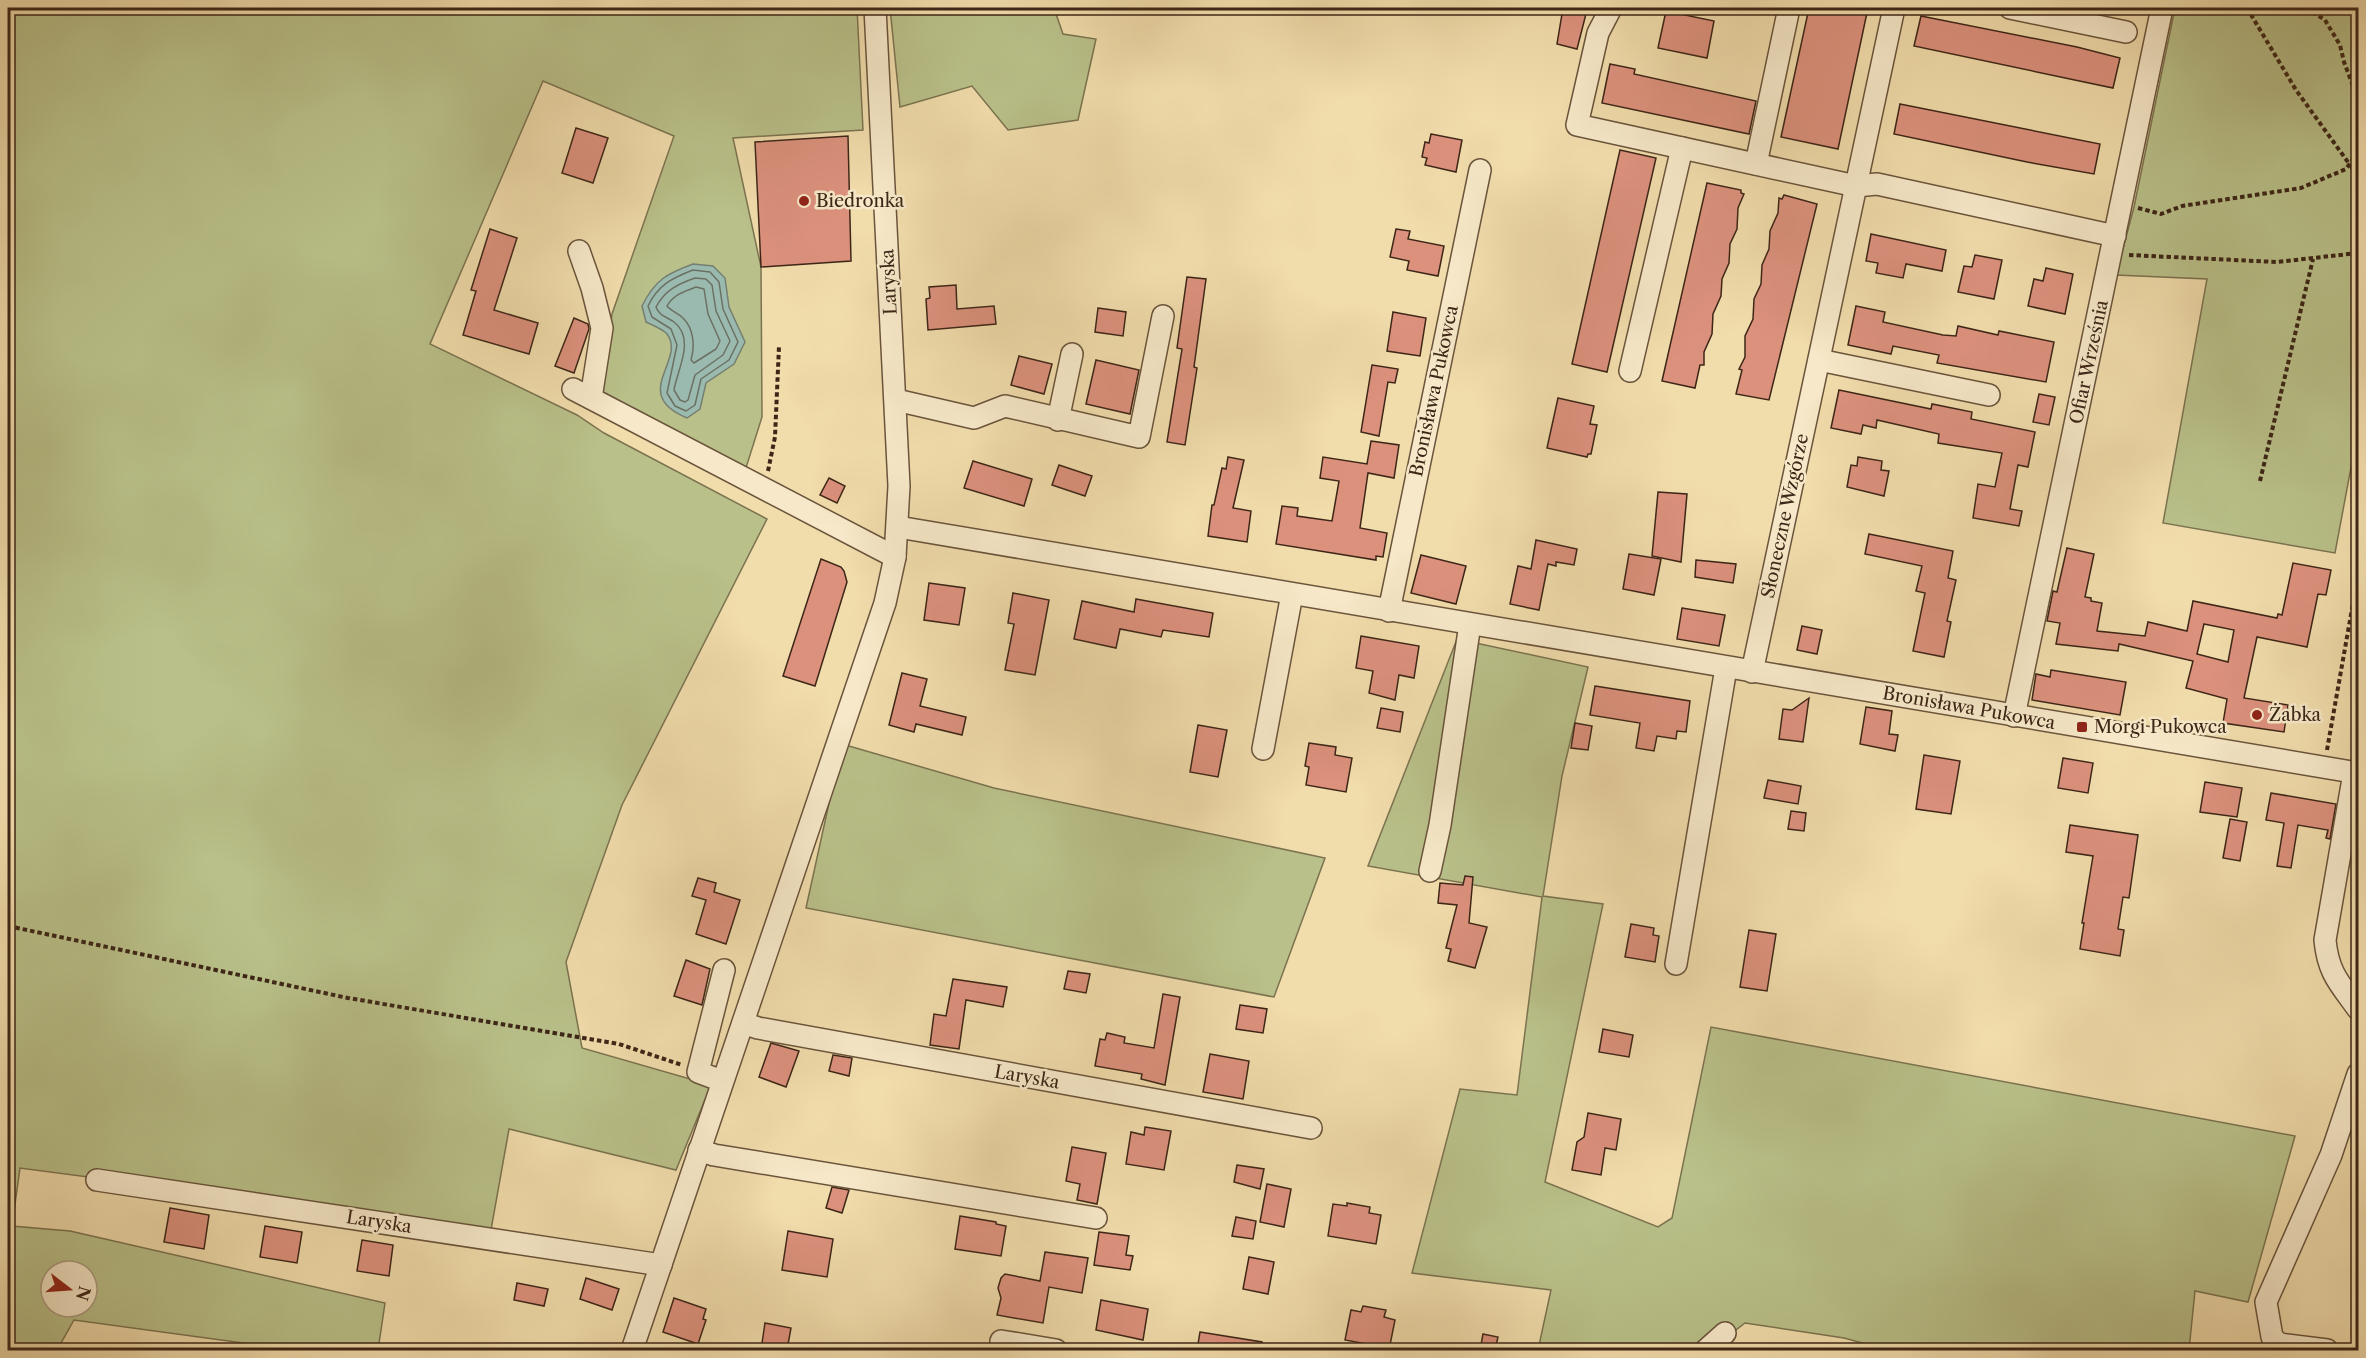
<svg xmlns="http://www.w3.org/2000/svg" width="2366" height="1358" font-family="'Libre Caslon Text',serif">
<rect width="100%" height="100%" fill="#f1dcab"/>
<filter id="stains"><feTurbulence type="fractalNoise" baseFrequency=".00333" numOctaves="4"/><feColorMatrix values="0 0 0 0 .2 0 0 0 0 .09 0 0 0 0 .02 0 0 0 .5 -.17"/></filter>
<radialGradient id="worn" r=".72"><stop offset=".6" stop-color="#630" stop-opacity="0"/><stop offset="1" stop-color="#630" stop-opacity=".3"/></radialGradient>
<g fill="#b9c089" stroke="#7b7350" stroke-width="1.5" fill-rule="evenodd">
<path d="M8,8H857L863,130L733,138L761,267L762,417L745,471L601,391L612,314L674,136L543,81L430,344L577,415L604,433L767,519L622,805L566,962L582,1048L711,1085L676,1170L509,1129L491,1230L20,1168L12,1226L70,1231L385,1303L378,1350H294L74,1320L57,1350H8ZM51,1271H87V1307H51Z"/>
<path d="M890,8H1054L1063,34L1096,39L1078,120L1008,130L972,86L900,107Z"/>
<path d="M2175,8H2358V430L2335,553L2163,523L2207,279L2116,275L2134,207Z"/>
<path d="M1457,639L1588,667L1562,776L1543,896L1603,904L1545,1182L1658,1227L1672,1218L1711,1027L2295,1136L2248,1302L2195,1291L2189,1350H1888L1844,1338L1745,1323L1710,1350H1538L1551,1290L1412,1273L1460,1089L1517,1095L1542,897L1368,866Z"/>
<path d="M842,744L994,788L1325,858L1274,997L806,908Z"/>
</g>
<path fill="#9bbaaf" stroke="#757f72" stroke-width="1.5" d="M693,264L713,266L725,278L729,307L745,342L734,364L706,383L700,409L687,418C629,394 687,360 667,334C663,329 652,325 646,322L642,306C655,280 666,274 693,264Z"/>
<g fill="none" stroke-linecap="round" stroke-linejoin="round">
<g stroke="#6c7063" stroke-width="1.5">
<path d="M693,270L710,272L719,282L723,309L738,342L729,360L701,379L695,405L686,411L675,406L667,393L677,345L671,329L652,317L648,306C658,285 672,278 693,270Z"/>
<path d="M695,278L706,279L712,285L716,311L730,341L723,355L695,375L688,400L685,402L680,400L674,390C677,370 696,339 674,322C667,317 659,316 656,307C665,290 678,284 695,278Z"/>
<path d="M696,287L704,289L708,314L720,341L716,349L694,363L691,360C695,346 694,329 683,318C678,313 671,311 667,306C673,295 685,291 696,287Z"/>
</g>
</g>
<g fill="#dc917d" stroke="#3d2617" stroke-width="1.5" fill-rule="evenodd">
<path d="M1563,8L1587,10L1577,49L1557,44Z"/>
<path d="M1809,8H1868L1838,149L1781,137Z"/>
<path d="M1666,11L1714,21L1707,58L1658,48Z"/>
<path d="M1921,16L2077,47L2120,58L2113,88L1914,46Z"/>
<path d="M1610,64L1635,69L1634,74L1756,101L1749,134L1602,103Z"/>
<path d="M1900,104L2100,144L2094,174L2027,162L1894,134Z"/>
<path d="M576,128L608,138L593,183L562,173Z"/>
<path d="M1431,134L1462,140L1456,172L1425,165L1427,158L1422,157L1425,142L1429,143Z"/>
<path d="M848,136L851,261L761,267L755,142Z"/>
<path d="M1620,150L1656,158L1607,372L1572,364Z"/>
<path d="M1707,183L1741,190V193L1744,194L1738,208L1737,229L1730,244L1729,263L1722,279L1721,296L1713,314L1712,334L1704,352V365H1700L1695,388L1662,381Z"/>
<path d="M1784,195L1817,204L1769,400L1736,394L1742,370L1739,369L1745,357V336L1753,319L1754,299L1761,284L1762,265L1769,249L1770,231L1778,213L1779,198L1782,199Z"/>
<path d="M490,229L517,238L494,310L538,323L529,354L463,335L476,291L471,290Z"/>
<path d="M1396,229L1410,231L1408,239L1444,246L1438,276L1407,270L1409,261L1390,257Z"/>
<path d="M1871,234L1946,250L1942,271L1906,264L1903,278L1876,273L1878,263L1866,261Z"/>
<path d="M1975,255L2002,260L1994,299L1958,292L1964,266L1972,267Z"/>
<path d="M2046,268L2073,274L2065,314L2028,306L2034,279L2043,281Z"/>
<path d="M1187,277L1206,279L1194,367L1197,368L1185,445L1167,442L1182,349L1177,348Z"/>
<path d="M956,285L957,309L994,306L996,324L928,330L926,299L930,298L929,287Z"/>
<path d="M1856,306L1885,312L1883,322L1943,335L1956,336L1958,326L1998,335L1999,331L2054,342L2046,382L1937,363L1939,355L1893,346L1891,354L1848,345Z"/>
<path d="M1098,308L1126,312L1123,336L1095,332Z"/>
<path d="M1393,312L1426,318L1420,356L1387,351Z"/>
<path d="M574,318L588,324L589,329L574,373L555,366Z"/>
<path d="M1019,356L1052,364L1044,394L1011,385Z"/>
<path d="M1096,360L1139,370L1130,414L1086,404Z"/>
<path d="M1372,365L1398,369L1395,383L1388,382L1379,436L1361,432Z"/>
<path d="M1839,390L1931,409L1932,404L1972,412L1971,419L2035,432L2028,467L2018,465L2010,509L2022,511L2019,526L1973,518L1978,484L1995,487L2002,453L1938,443L1939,434L1877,420L1876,428L1863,425L1861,434L1831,428Z"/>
<path d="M2039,394L2055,397L2049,425L2033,422Z"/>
<path d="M1558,398L1594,406L1590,424L1597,425L1591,454H1588L1587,457L1547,448Z"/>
<path d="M1371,441L1399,445L1394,478L1368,473L1360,528L1387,533L1383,557L1376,556V560L1276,544L1282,506L1298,508L1297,516L1332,521L1339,481L1320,478L1323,457L1367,464Z"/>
<path d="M1228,457L1244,460L1233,508L1251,511L1247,542L1208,536L1212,505H1214L1222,468L1226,469Z"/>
<path d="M1858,457L1882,461L1881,470L1889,471L1884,496L1847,487L1851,465L1857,466Z"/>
<path d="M973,461L1032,479L1024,506L964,488Z"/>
<path d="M1059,465L1092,476L1085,496L1052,485Z"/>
<path d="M829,478L845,486L837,503L820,495Z"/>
<path d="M1658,492L1687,494L1681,562L1652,556Z"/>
<path d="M1869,534L1953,551L1948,578L1956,580L1947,621L1951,622L1944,657L1913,651L1925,593L1916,591L1922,566L1865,554Z"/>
<path d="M1536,540L1577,549L1574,565L1556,562V566L1548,564L1539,610L1510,604L1518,566L1531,569Z"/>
<path d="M2067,548L2094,554L2085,597L2091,598V601L2102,603L2097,631L2145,636L2148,622L2187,631L2193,601L2277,618L2278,614L2282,615L2293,563L2331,570L2326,595L2318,594L2307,647L2257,637L2244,698L2288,705L2284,732L2223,723L2227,699L2186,688L2193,661L2119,644L2118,651L2056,644L2060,623L2047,621L2053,591L2057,592ZM2204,624L2234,630L2228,662L2197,654Z"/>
<path d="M1629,554L1661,559L1654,595L1623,589Z"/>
<path d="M1421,555L1466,566L1456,604L1411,593Z"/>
<path d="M821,559L841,567L844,571L847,582L815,686L783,676Z"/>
<path d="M1696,560L1736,564L1733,583L1695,577Z"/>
<path d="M929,583L965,588L959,625L924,620Z"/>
<path d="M1013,593L1049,600L1035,675L1005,670L1014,624L1008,623Z"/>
<path d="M1136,599L1213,613L1209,637L1163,630L1161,637L1120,629L1116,648L1074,639L1082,601L1134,612Z"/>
<path d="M1682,608L1725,615L1719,646L1677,639Z"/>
<path d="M1802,626L1822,630L1817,654L1797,650Z"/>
<path d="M1361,636L1419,646L1414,678L1399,675L1395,700L1369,693L1373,671L1356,668Z"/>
<path d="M2051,670L2126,682L2120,715L2032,700L2036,674L2050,677Z"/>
<path d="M902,673L927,679L920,706L966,717L962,735L916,724L914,732L889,725Z"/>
<path d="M1595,686L1690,701L1686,732L1677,731L1676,739L1657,736L1654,751L1636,748L1640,723L1590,715Z"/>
<path d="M1809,698L1803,742L1779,739L1783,709L1792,710Z"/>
<path d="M1866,707L1892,711L1889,734L1898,735L1895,751L1860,744Z"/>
<path d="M1381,708L1403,712L1400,732L1377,728Z"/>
<path d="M1575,723L1592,726L1588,750L1571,748Z"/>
<path d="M1198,725L1227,730L1218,777L1190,772Z"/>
<path d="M1309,743L1336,747L1335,755L1352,758L1346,792L1306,785L1309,767L1305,766Z"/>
<path d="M1924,755L1960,761L1951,814L1916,809Z"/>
<path d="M2063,758L2093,763L2088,793L2058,788Z"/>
<path d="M1768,780L1801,786L1798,804L1764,798Z"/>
<path d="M2205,782L2242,788L2237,817L2200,812Z"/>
<path d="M2271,793L2336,804L2330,839L2326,838L2328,830L2298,825L2291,868L2277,866L2284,823L2266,820Z"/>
<path d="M1791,811L1806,813L1804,831L1788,829Z"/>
<path d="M2230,819L2247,822L2240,861L2223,858Z"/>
<path d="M2070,825L2138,835L2129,898L2123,897L2118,929L2124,930L2120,956L2080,949L2084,923H2082L2093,856L2066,852Z"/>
<path d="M1465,876L1473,877L1469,923L1487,927L1475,968L1448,961L1451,949L1446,948L1457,905L1438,903L1440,883L1463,885Z"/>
<path d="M698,878L716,883L714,892L740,900L726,944L696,934L706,900L692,896Z"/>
<path d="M1631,924L1654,928L1653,935L1659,936L1655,962L1625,957Z"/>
<path d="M1749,930L1776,934L1767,991L1740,987Z"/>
<path d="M686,960L710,969L702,1005L674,996Z"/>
<path d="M1068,971L1090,974L1086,993L1064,989Z"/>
<path d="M953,979L1007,987L1003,1007L966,1000L959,1049L930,1045L934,1014L946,1016Z"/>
<path d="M1163,994L1180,997L1165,1085L1141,1079L1142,1074L1095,1066L1100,1039L1105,1040L1107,1033L1125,1037L1124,1043L1154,1048Z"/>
<path d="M1240,1005L1267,1009L1263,1033L1236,1029Z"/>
<path d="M1603,1029L1633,1035L1629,1057L1599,1052Z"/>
<path d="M771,1043L799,1051L786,1087L759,1077Z"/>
<path d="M1210,1054L1249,1061L1243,1099L1203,1092Z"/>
<path d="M833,1055L852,1058L849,1076L829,1071Z"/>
<path d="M1588,1113L1621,1119L1616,1150L1605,1148L1601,1175L1572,1170L1577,1142L1584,1137Z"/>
<path d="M1145,1127L1171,1131L1164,1170L1126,1164L1131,1132L1144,1135Z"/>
<path d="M1072,1147L1106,1153L1097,1204L1077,1200L1080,1184L1066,1181Z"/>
<path d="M1237,1165L1264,1169L1260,1189L1234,1182Z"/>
<path d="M1267,1184L1291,1189L1284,1227L1260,1222Z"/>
<path d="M832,1187L849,1190L842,1213L826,1208Z"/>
<path d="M1347,1203L1370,1207L1369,1213L1381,1215L1376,1244L1328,1236L1333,1204L1347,1206Z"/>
<path d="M170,1208L209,1215L204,1249L164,1242Z"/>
<path d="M960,1216L996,1222V1224L1006,1226L1001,1256L955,1249Z"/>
<path d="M1236,1217L1256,1221L1253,1239L1232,1236Z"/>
<path d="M265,1226L302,1232L297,1263L260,1257Z"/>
<path d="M788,1231L833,1239L827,1277L782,1270Z"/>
<path d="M1099,1232L1129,1236L1126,1255L1133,1256L1130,1270L1094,1265Z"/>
<path d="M362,1240L393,1245L389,1276L357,1271Z"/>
<path d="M1045,1252L1088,1258L1082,1293L1049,1287L1043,1323L997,1315L1001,1298L998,1288L1001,1278L1005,1274L1040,1281Z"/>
<path d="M1249,1257L1274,1262L1268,1294L1243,1289Z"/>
<path d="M586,1278L619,1289L612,1310L580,1299Z"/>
<path d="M517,1283L548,1289L544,1306L514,1300Z"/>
<path d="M674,1298L706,1309L703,1319L706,1320L698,1344L663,1332Z"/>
<path d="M1101,1300L1148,1309L1143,1340L1096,1330Z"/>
<path d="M1363,1306L1386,1310L1384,1317L1395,1320L1389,1350H1365L1367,1344L1345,1340L1351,1310L1361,1312Z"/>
<path d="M765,1323L791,1328L787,1350H761Z"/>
<path d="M1200,1332L1262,1342L1261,1350H1197Z"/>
<path d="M1483,1334L1498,1337L1495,1350H1480Z"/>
</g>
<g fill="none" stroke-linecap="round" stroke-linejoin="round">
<defs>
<g id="minor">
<path d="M1611,8L1598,33L1577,125L1856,186L1877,184L2115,236"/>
<path d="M2010,8L2126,32"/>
<path d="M1756,164L1789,8"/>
<path d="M579,251L592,288L602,328L591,398"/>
<path d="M1819,360L1989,395"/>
<path d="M1630,371L1682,148"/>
<path d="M573,389L895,557"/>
<path d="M896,400L974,418L1005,406L1139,437L1163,316"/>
<path d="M1058,420L1072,354"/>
<path d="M898,527L2358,773"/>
<path d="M1389,611L1480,170"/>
<path d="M1752,672L1894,8"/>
<path d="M2014,716L2162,8"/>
<path d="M1263,749L1292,594"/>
<path d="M2354,773L2325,940C2328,973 2340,984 2358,1009"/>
<path d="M1430,871L1440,825L1470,624"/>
<path d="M1676,964L1726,668"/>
<path d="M743,1023L758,1028L1311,1128"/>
<path d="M722,1081L698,1072L724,970"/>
<path d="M699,1150L714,1155L1096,1218"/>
<path d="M97,1180L661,1265"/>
<path d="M1001,1341L1056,1350"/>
<path d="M632,1350L885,603L895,557L899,486L875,8"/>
<path d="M1706,1350L1725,1333"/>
<path d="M2327,1350L2279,1344L2272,1337L2266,1302L2331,1155L2358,1074"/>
</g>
</defs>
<use href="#minor" stroke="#6a543c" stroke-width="24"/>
<g stroke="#3d2617" stroke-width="4" stroke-dasharray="4.5 3" stroke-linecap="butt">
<path d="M2247,8L2296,90L2358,176"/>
<path d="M2306,8L2325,20L2340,45L2344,62L2358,99"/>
<path d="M2333,8L2358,9"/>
<path d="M2138,208L2161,214L2182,206L2301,188L2346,169L2358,152"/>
<path d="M2129,255L2277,262L2358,253"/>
<path d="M768,471L775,437L779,346"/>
<path d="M2260,481L2313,259"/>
<path d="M2327,750L2358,575"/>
<path d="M8,926L348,998L619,1044L682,1065"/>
</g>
<use href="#minor" stroke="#f6e8c8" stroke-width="21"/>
</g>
<g fill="#8f2418" stroke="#f6e8c8" stroke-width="2">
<circle cx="804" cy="201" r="6"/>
<circle cx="2257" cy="715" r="6"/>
<rect x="2076" y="721" width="12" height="12" rx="3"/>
</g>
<g text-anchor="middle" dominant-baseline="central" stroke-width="5" stroke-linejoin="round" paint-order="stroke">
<g font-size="18" fill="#3d2617" stroke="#f6e8c8" text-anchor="start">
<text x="816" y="201">Biedronka</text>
<text x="2269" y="715">Żabka</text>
<text x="2094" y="727">Morgi Pukowca</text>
</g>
<g font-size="18" fill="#3d2617" stroke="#f6e8c8">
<text transform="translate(889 282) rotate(-93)">Laryska</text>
<text transform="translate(2089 362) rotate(-78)">Ofiar Września</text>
<text transform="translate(1434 391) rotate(-78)">Bronisława Pukowca</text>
<text transform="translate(1785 516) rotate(-78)">Słoneczne Wzgórze</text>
<text transform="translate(1969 708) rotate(10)">Bronisława Pukowca</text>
<text transform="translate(1027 1077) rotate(10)">Laryska</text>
<text transform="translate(379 1222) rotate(9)">Laryska</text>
</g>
</g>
<rect width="2366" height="1358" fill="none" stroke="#f1dcab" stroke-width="30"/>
<rect x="9" y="9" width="2348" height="1340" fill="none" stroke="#3d2617" stroke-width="3"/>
<rect x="15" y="15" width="2336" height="1328" fill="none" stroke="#3d2617" stroke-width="1.5"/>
<g transform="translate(69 1289) rotate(107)"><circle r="28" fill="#f6e8c8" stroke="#ac9a81" stroke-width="1.5"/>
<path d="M0-4.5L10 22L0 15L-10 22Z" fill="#8f2418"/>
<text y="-9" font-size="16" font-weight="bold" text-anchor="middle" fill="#3d2617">N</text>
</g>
<rect width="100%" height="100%" filter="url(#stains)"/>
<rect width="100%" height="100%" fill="url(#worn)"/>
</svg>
